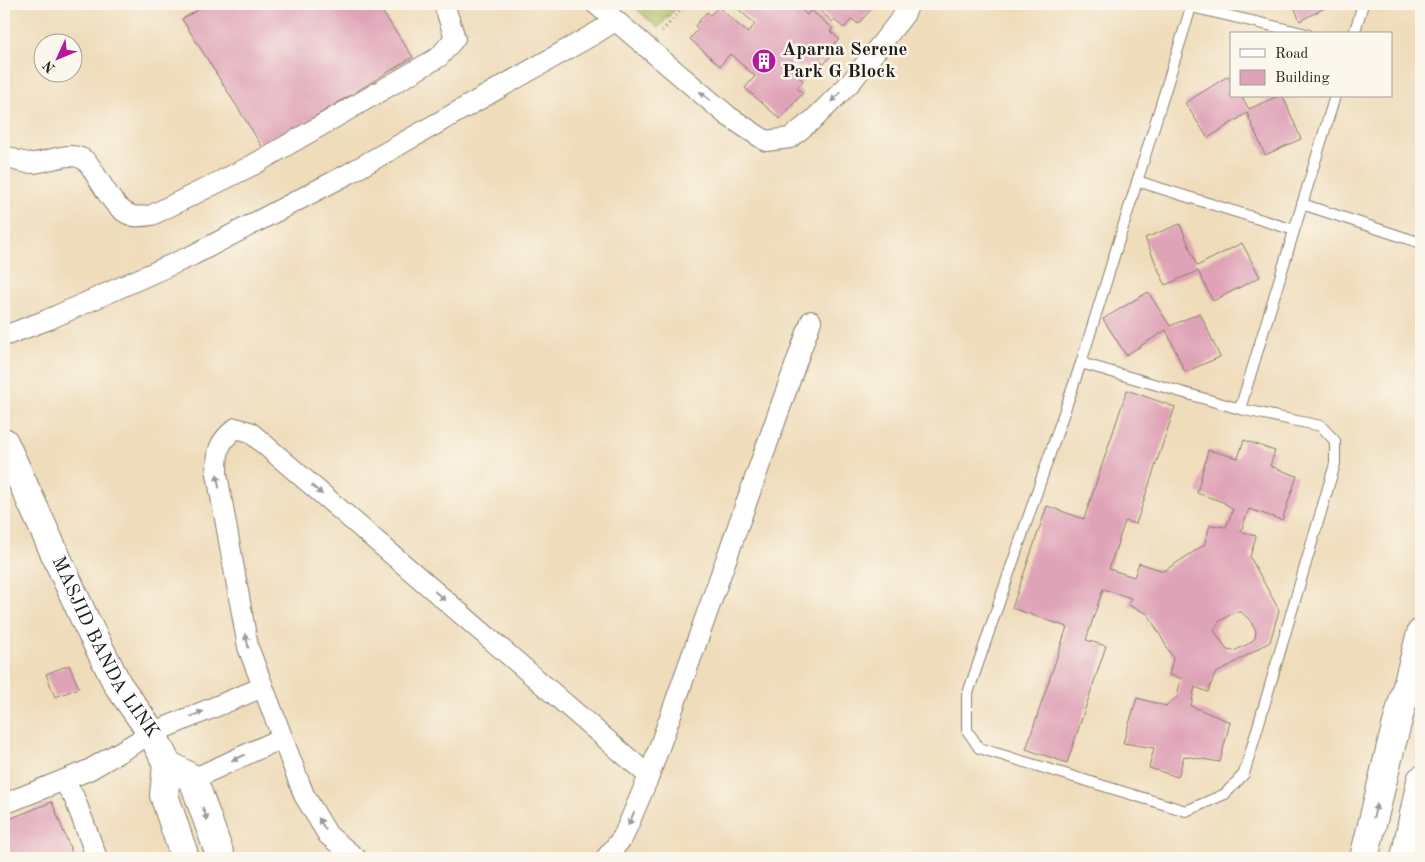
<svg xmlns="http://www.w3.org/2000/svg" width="1425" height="862" font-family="'Old Standard TT',serif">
<defs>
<pattern id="park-crowns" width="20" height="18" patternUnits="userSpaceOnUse" patternTransform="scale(1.25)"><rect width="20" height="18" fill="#abbc5f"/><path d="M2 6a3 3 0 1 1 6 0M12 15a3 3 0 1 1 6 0" fill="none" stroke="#93a152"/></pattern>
</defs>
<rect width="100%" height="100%" fill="#fbf7ec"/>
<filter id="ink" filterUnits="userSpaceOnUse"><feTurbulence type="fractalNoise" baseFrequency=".02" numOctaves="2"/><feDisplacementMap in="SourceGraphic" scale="10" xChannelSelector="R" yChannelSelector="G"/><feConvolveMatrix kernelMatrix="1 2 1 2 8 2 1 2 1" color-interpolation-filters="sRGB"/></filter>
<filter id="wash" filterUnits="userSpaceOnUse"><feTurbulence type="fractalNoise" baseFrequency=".0096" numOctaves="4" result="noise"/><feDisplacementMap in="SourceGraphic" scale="20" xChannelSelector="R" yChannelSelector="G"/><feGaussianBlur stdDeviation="1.12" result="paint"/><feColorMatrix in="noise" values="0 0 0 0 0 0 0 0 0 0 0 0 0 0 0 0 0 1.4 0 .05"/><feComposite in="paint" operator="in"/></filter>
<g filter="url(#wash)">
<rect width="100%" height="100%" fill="#efdcba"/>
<path fill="url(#park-crowns)" stroke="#646c3e" d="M631,4H680L658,28Z"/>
<g id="blocks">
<g fill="#dfa3b7" fill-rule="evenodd">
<path d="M208,4H377L413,57L263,148L182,19Z"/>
<path d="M735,4H805L801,9L807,15L811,10L833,29L830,31L839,39L832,46L836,50L824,64L819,61L810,71L804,65L800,68L791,60L789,62L793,66L790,69L803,81L797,88L803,93L780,119L745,88L755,76L730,54L720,66L690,39L698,29L695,26L707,12L710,15L718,7L748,33L755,24L734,5Z"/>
<path d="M812,4H876L858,24L852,19L844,28L834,20L833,22Z"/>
<path d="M1293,4H1332L1300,21Z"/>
<path d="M1228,76L1231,82V96H1241L1249,109L1278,96H1283L1301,139L1265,155L1247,113L1208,138L1185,103Z"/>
<path d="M1180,224L1197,266L1242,243L1260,277L1213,301L1198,271L1165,285L1145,238Z"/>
<path d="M1148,292L1170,326L1200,313L1220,357L1185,372L1166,330L1126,355L1103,319Z"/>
<path d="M1127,390L1175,407L1136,524L1125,521L1109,569L1134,577L1139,563L1164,571L1204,545L1210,525L1226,527L1233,510L1223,502L1197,493L1208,450L1238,458L1244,440L1275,451L1270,466L1297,476L1282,520L1249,509L1241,531L1256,536L1250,557L1279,610L1270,642L1215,674L1208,692L1195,687L1191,706L1230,722L1220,762L1184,756L1178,777L1149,768L1154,748L1123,743L1137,698L1166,706L1177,697L1181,678L1169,675L1173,658L1148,614L1128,605L1131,598L1103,589L1086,640L1106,646L1067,763L1026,749L1067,627L1012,608L1047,506L1084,519ZM1234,612H1241L1249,619L1256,631L1255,638L1250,643L1234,651L1227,650L1214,630L1219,622Z"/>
<path d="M69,665L79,688L55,697L46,674Z"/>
<path d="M52,802L74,858H4V821Z"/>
</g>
</g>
</g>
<g filter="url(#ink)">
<use href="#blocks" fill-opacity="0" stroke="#867c6b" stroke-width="1"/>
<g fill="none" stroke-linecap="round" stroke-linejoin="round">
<defs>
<g id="lane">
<path d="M1191,7L1307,34"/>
<path d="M1354,34L1363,4"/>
<path d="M1137,181L1294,230"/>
<path d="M1302,204L1421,243"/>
<path d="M1081,363L1240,409L1321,426L1335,441V464L1244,774L1225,794L1186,811L979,748L967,730V696L1081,363L1192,4"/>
<path d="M1240,409L1335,96"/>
</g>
<g id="street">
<path d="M596,4L728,116L766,141L790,138L814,119L851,82L904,15L909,4"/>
<path d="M4,155C13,160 23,163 33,163C49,162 67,151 83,159C90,163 93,171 97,177C106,191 116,211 133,216C139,217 146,216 152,215L253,165L439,57L455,38L444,4"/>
<path d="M4,336L47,320L193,255L348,174L596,33L615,21"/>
<path d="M193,779L282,738"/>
<path d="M63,781L74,797L97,858"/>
<path d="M4,804L89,770L152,733L263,687"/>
<path d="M356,858L328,835L304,795L248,647L217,474C217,452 217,443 236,428L250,432L649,776"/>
<path d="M606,858L623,837L649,776L811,321"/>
</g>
<g id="secondary">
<path id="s1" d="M4,442L87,624L118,685L152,733L167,764L164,795L185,858"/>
<path d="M167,764L193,779L221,858"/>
</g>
<g id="primary">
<path d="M1364,858L1391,746L1421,633"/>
<path d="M1405,858L1421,780"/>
</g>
</defs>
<use href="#lane" stroke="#867c6b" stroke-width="12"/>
<use href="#street" stroke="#867c6b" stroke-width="22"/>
<use href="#secondary" stroke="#867c6b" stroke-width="30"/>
<use href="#primary" stroke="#867c6b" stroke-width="30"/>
<path stroke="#867c6b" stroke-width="3" stroke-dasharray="1 4" stroke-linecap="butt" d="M662,31L687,4"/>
<use href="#lane" stroke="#fff" stroke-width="10"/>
<use href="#street" stroke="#fff" stroke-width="20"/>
<use href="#secondary" stroke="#fff" stroke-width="28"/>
<use href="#primary" stroke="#fff" stroke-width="28"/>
</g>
<defs><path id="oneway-solid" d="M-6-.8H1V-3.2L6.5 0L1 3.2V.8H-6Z" transform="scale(1.25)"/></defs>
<g fill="#999">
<use href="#oneway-solid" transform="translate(705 96) rotate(-140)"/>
<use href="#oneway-solid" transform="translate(836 97) rotate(135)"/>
<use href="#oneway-solid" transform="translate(218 481) rotate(-99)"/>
<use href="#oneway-solid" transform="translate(317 490) rotate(41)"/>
<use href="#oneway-solid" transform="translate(440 596) rotate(41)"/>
<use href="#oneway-solid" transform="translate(247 641) rotate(-102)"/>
<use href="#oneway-solid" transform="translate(197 714) rotate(-23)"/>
<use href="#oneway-solid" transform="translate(238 758) rotate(156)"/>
<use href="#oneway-solid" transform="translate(1375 811) rotate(-77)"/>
<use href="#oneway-solid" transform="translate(205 814) rotate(70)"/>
<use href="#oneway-solid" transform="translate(631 819) rotate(114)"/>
<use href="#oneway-solid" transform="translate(322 824) rotate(-121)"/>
</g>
</g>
<defs>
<symbol id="building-disc" viewBox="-11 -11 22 22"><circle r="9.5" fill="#b5179e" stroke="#fbf7ec"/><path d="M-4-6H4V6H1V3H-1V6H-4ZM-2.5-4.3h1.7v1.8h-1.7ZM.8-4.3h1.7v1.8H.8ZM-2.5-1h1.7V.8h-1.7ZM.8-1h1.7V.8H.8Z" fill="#fff"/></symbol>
</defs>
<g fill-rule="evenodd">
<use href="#building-disc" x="750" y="47" width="28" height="28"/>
</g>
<g text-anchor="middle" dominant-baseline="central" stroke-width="5" stroke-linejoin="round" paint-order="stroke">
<g font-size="19" font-weight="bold" fill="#1c1c1c" stroke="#fbf7ec" text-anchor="start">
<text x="782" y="50">Aparna Serene<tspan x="782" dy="22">Park G Block</tspan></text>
</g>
<g font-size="19" fill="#1c1c1c" stroke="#fbf7ec">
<text stroke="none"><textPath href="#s1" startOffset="229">MASJID BANDA LINK</textPath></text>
</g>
</g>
<rect width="1425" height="862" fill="none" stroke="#fbf7ec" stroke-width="20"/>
<rect x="1230" y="32" width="162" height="65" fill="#fbf7ec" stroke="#a29f99"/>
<rect x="1240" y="49" width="25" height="8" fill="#ffffff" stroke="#a29f99"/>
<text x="1275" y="58" font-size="15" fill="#1c1c1c">Road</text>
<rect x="1240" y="70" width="25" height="15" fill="#dfa3b7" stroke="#a29f99"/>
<text x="1275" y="82" font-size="15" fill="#1c1c1c">Building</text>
<g transform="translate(58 58) rotate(226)"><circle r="24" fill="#fbf7ec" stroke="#a29f99"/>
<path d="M0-4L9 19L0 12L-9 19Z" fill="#b5179e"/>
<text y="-8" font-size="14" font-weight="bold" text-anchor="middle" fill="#1c1c1c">N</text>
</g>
</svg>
